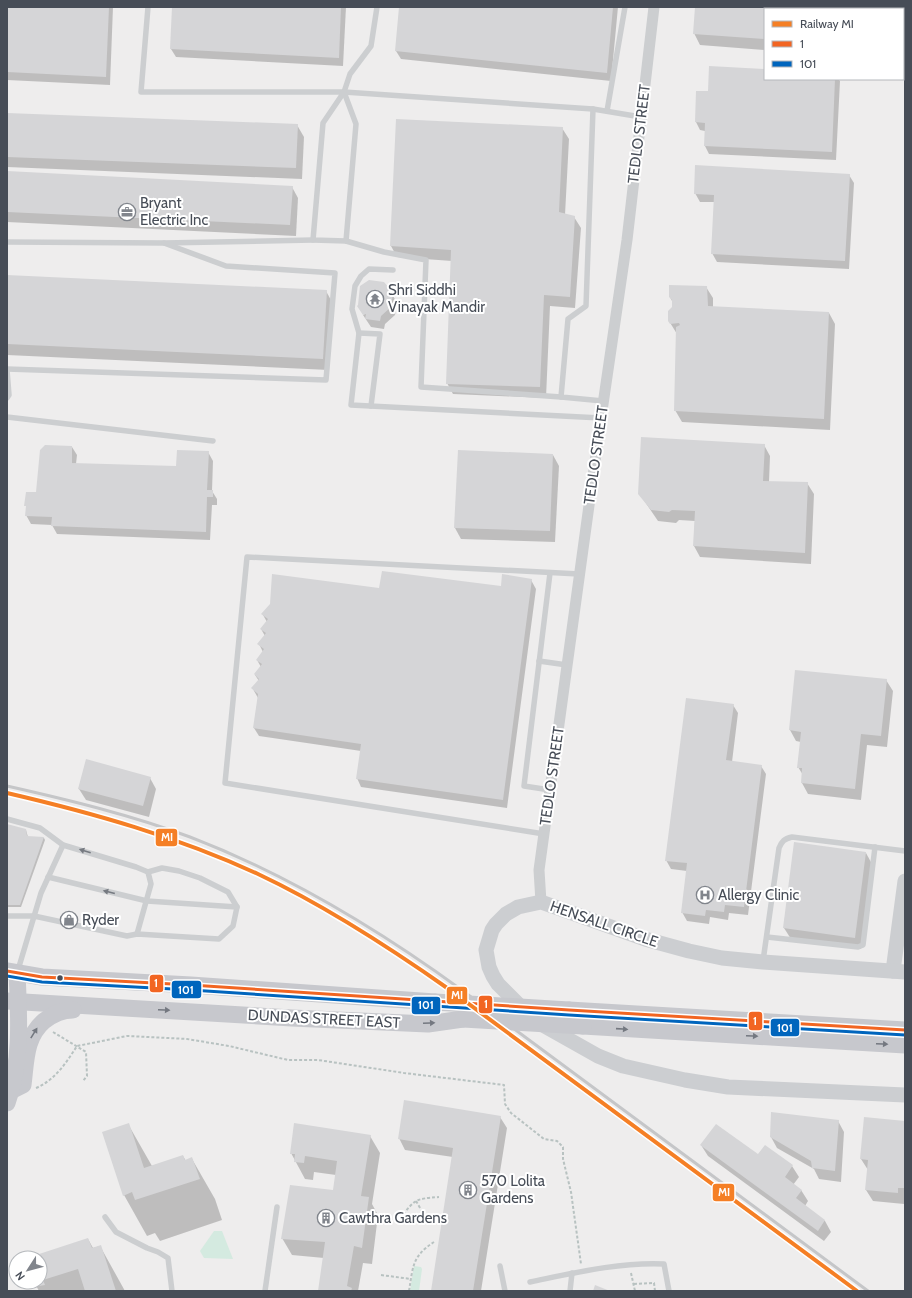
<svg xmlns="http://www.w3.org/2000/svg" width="912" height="1298" font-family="Cabin,sans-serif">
<rect width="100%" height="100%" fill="#eeeded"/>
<g fill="#d4eae0">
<path d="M214,1231H222L233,1259L204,1258L200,1251Z"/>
<path d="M414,1266L421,1267L422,1269L419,1291H410Z"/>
</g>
<g fill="#0003">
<path d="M7,7H113L110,85L7,80Z"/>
<path d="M173,7H346L343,66L176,57L171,49Z"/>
<path d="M400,7H618L611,81L401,59L396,51Z"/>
<path d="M696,7H882V9H765V50L700,45L694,33Z"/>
<path d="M765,70V79H838L840,81L836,160L709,154L705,146V131L700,130L696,122L709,92Z"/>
<path d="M7,114L297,125L304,137L302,179L7,167Z"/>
<path d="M562,128L569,139L565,215L574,217L581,228L575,308L550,306L546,398L453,394L447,383L452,261L397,257L391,246Z"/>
<path d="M7,172L292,187L298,198L296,236L7,222Z"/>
<path d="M849,175L854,183L849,269L717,262L712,253L715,202H700L695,193Z"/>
<path d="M7,276L326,291L332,302L329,370L7,355Z"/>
<path d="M706,287L713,298V307L829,313L835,324L830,430L682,422L675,410L677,334L669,321L673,307V303L670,297Z"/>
<path d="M392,294L397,303L395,315L385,324L384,329L371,327L363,315Z"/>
<path d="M764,445L770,456L769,482L807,483L814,494L811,564L700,557L694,546L695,521L679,520L676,523L658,521L639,493Z"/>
<path d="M72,447L77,455L76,464L177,467L208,452L213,461L212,491L217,499V505H212L210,540L57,534L52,525L31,524L26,515V501L37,493Z"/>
<path d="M553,455L559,466L555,542L461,539L455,528Z"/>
<path d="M531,580L536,589L507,808L361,787L357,778L361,751L259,736L254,728L258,698L253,689L259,681L255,675L261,667L257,660L263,652L259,644L265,636L261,629L267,622L263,615L379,589L502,588Z"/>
<path d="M796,671L886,680L893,691L887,747L867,745L861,800L808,794L802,783L803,775L798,767L801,742L796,741L790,730Z"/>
<path d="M733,705L738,713L732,762L761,766L766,774L748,915L729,913L728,920L710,917L709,924L687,921L682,912L687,871L671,869L666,860Z"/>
<path d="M150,778L156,789L149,817L86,800L79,789Z"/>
<path d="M7,825L26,830L28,837L44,838L45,840L21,907H7Z"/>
<path d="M866,853L872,864L861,949L791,939L784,928Z"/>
<path d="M500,1117L507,1128L481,1291H432L453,1157L405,1150L399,1138Z"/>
<path d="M838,1121L844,1132L841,1182L819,1179L814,1169L777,1148L771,1137Z"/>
<path d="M905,1122V1198L904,1204L873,1201L866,1190L868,1170L861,1159Z"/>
<path d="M128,1124L152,1166L183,1156L186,1161L192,1159L215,1199L222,1220L160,1241L155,1233L147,1236L124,1195Z"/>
<path d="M370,1136L380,1153L372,1204L378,1215L372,1264L363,1263L358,1291H319L324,1258L292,1255L282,1238L334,1192L336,1175L314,1172L313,1180L305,1179L291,1153Z"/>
<path d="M701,1145L758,1156L765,1146L792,1166L799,1177L793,1185L801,1190L808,1201L805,1206L825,1221L831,1232L824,1241L708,1156Z"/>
<path d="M88,1239L93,1248L100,1246L125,1291H39L34,1282H40V1258H35Z"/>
</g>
<g fill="#d5d5d7">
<path d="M7,7H109L106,77L7,72Z"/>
<path d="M172,7H341L339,58L170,49Z"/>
<path d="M399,7H613L607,73L395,51Z"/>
<path d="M695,7H876L875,9H765V39L693,34Z"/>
<path d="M709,66L765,69V79H835L832,152L704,146L705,123L695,122L696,91H708Z"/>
<path d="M7,113L298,124L296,168L7,157Z"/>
<path d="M396,119L563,127L559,212L575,216L570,297L544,295L540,387L446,384L451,250L390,246Z"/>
<path d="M695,165L850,174L845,261L711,254L714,195L694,194Z"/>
<path d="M7,171L293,186L290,225L7,212Z"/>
<path d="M7,275L327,290L323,359L7,344Z"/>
<path d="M369,280L384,282L393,293L391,307L381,316L380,321L365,319L366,314L363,315L357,306L358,305L360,286Z"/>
<path d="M669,285L707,286L708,306L829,312L824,419L674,411L676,327L680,325L679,323L670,324L668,321V311L672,307V300L669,297Z"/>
<path d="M641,437L765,444L763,481L808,482L805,553L693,546L695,511L672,510L669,512L651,510L638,494Z"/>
<path d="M45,445L72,446V463L176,466L177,450L209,451L207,490H213V497H207L206,532L51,526L52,517L25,516L26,506H24L26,492H36L40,450Z"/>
<path d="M458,450L553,454L550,531L454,528Z"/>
<path d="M382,571L501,586L502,574L532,579L503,800L356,779L361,744L253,728L258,694L251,688L259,679L254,674L262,664L256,660L264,649L257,644L266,633L260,629L268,619L261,614L270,604L272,574L379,588Z"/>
<path d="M795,670L887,679L881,736L861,734L855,789L801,783L802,768H797L801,732L789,730Z"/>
<path d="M686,698L734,704L726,760L762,765L744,907L725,905L724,912L706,910L705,916L681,913L687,863L665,861Z"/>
<path d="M86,759L151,777L143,806L78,789Z"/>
<path d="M7,824L26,829L27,836L44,837L20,905H7Z"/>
<path d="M794,842L866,852L855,938L783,928Z"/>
<path d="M404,1100L501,1116L473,1291H431L453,1148L398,1139Z"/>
<path d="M771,1112L839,1120L835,1171L812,1168L811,1161L770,1137Z"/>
<path d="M864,1117L905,1121V1188H898V1193L865,1190L868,1160L860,1159Z"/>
<path d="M129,1123L144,1168L183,1155L185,1160L192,1157L200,1179L135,1200L132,1192L123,1196L102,1132Z"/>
<path d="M294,1123L371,1135L361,1196L369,1197L362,1248L354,1246L347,1286L352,1288L351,1291H318L325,1242L281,1239L290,1185L333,1190L337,1161L305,1156L304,1163L294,1162L295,1154H290Z"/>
<path d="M716,1124L758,1154L765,1145L793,1165L785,1177L802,1190L796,1198L825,1220L818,1231L700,1145Z"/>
<path d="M88,1238L92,1248L101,1245L116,1291H85L78,1269L43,1280L45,1285L39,1286L38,1282H40V1258H34L33,1256Z"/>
<path d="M595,1285L610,1291H593Z"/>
</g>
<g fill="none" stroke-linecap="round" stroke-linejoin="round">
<g stroke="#b8c2c1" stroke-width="2" stroke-dasharray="3 2" stroke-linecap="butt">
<path d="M53,1032L86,1052L87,1076L83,1081"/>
<path d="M36,1088C55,1080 66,1063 77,1046L127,1036L187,1039L229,1046L288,1060H318L404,1073L504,1085L505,1104L511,1113L544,1139L557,1141L563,1147V1159L571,1192L581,1264"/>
<path d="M416,1201L426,1218"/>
<path d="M400,1218C416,1199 414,1199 439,1197"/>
<path d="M631,1273L635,1291"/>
<path d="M381,1275L411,1279"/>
<path d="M634,1284L654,1283L655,1291"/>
<path d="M409,1291C413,1267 412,1256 434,1242"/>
</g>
<g stroke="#ccced0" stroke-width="5.5">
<path d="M148,7L141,92H344L350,74L371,46L377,7"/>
<path d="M886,9V7"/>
<path d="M344,92L356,124L346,241L384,252L426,260L421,387L561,397"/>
<path d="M344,92L593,109L641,117"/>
<path d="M344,92L323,123L313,240L346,241"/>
<path d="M593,109L586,306L568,319L561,397L603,401"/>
<path d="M607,111L625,7"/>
<path d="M7,242L164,243L313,240"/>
<path d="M393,270L369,269L361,276L355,286L352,309L359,333L351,405L601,418"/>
<path d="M359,333L380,334L371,406"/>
<path d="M7,369L326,380L335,273L226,266L164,243"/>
<path d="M7,370L9,395L7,398"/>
<path d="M7,417L213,441"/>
<path d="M550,573L524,786L550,790"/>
<path d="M539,661L567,665"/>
<path d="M7,819L40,828L63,845L136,867L148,872L162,868L179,871L200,878L228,892L237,907L233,926L219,939L137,934L127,936L34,916H7"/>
<path d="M544,834L225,783L247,557L579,574"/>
<path d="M48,877L147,901L237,907"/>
<path d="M137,934L151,884L148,872"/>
<path d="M767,937L858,947L863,945L875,847"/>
<path d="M763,961L779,848C782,841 784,839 792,837L905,851"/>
<path d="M18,970L41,893L63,845"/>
<path d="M105,1217L116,1232L147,1248L158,1252L168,1258L172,1291"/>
<path d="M500,1266L505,1291"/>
<path d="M530,1282C574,1273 619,1262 664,1264L669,1291"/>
<path d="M265,1291L277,1207"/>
<path d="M570,1291L572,1273"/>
</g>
<path stroke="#ccced0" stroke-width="11" d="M541,902L539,870L601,418L627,240L654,7"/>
<g stroke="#ccced1" stroke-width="15">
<path d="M893,971L905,881"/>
<path d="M905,972L763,962L722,958L689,951L645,939L541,902L518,907L506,914L496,924L492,930L486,950L489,967L493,976L498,984L534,1020L598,1056L623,1066L685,1080L728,1087L905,1095"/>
</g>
<g stroke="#c7c8cd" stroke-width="17">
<path d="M7,971L42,977L191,985L435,1002"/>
<path d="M7,1001L292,1018L428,1024L463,1019"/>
<path d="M569,1010L905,1030"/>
<path d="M583,1026L905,1045"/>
<path d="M11,1091L23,1085C26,1062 25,1037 44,1021C53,1014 62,1010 73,1010"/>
<path d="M7,1103C22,1062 19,1016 17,973"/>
</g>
<path stroke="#c5c6c8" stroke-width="3" d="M7,786C69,800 131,815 190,837C289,875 378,929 463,991L868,1291"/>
<g stroke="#c7c8cd" stroke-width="17">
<path d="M435,1002L569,1010"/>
<path d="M463,1019L583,1026"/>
</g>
<defs>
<path id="bus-1" d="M7,971L42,977L191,985L569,1010L905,1030"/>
<path id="bus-2" d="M7,976L42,982L191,990L569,1015L905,1035"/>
</defs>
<use href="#bus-1" stroke="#fff" stroke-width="6"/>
<use href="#bus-2" stroke="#fff" stroke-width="6"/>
<use href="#bus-1" stroke="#f26522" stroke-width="3"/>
<use href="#bus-2" stroke="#0065bd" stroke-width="3"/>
<defs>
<path id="rail-1" d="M7,793C93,813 178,837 258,874C326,906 389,947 450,990L857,1291"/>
</defs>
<use href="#rail-1" stroke="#fff" stroke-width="7"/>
<use href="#rail-1" stroke="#f57f25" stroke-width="4"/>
</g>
<defs><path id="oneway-solid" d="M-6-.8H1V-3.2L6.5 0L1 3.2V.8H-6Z"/></defs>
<g fill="#767a81">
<use href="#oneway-solid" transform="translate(85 851) rotate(-163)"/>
<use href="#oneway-solid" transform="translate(109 892) rotate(-166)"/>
</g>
<g fill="#747880">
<use href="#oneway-solid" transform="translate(164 1010) rotate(3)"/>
<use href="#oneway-solid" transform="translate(429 1023) rotate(-3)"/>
<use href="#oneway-solid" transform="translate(622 1029) rotate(4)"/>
<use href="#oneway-solid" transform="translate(34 1033) rotate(-58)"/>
<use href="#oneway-solid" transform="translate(752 1036) rotate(3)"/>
<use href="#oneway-solid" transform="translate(882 1044) rotate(3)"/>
</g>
<defs>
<symbol id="office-ring" viewBox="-11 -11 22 22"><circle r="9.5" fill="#fff" stroke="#81858c" stroke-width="1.5"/><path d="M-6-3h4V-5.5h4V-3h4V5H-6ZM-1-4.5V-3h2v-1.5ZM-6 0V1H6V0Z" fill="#81858c"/></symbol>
<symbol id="temple-ring" viewBox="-11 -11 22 22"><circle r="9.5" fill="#fff" stroke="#81858c" stroke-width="1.5"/><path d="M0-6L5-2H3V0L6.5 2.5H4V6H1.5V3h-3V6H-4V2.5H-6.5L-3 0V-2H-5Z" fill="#81858c"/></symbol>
<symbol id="hospital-ring" viewBox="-11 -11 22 22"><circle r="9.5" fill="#fff" stroke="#81858c" stroke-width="1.5"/><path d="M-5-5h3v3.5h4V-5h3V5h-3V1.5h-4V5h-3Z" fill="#81858c"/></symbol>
<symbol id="shop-ring" viewBox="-11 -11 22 22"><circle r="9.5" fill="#fff" stroke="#81858c" stroke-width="1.5"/><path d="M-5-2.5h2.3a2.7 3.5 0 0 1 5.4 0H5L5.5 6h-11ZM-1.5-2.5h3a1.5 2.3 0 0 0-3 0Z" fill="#81858c"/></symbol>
<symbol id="building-ring" viewBox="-11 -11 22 22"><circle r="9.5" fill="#fff" stroke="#81858c" stroke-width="1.5"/><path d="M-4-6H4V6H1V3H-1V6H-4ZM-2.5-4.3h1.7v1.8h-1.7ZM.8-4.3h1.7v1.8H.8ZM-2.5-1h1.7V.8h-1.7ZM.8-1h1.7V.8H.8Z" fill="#81858c"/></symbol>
</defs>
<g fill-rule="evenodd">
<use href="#office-ring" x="117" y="202" width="20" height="20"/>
<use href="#temple-ring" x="365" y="289" width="20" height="20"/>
<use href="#hospital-ring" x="695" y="885" width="20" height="20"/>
<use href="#shop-ring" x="59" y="910" width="20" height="20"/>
<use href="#building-ring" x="458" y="1180" width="20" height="20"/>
<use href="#building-ring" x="316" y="1208" width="20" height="20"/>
</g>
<circle fill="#474d57" stroke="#fff" stroke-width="1.5" cx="60" cy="978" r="3.5"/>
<g text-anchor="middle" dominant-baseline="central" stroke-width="4" stroke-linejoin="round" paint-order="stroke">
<g font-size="15" fill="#474d57" stroke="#fff">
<text transform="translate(639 134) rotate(-83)">TEDLO STREET</text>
<text transform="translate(596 455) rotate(-82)">TEDLO STREET</text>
<text transform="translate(552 776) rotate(-82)">TEDLO STREET</text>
<text transform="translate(604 924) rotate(19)">HENSALL CIRCLE</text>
<text transform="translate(324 1019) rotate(3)">DUNDAS STREET EAST</text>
</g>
<g font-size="15" fill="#474d57" stroke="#fff" text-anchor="start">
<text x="140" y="203">Bryant<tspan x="140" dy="17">Electric Inc</tspan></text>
<text x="388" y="290">Shri Siddhi<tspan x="388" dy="17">Vinayak Mandir</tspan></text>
<text x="718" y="895">Allergy Clinic</text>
<text x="82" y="920">Ryder</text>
<text x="481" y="1181">570 Lolita<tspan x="481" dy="17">Gardens</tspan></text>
<text x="339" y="1218">Cawthra Gardens</text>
</g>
</g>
<g stroke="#fff" stroke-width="1.5">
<rect x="155" y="828" width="23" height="19" rx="4" fill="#f57f25"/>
<rect x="149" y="974" width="15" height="19" rx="4" fill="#f26522"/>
<rect x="171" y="980" width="31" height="19" rx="4" fill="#0065bd"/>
<rect x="446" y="986" width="22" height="19" rx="4" fill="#f57f25"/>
<rect x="478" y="995" width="15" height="19" rx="4" fill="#f26522"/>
<rect x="411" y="996" width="30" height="19" rx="4" fill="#0065bd"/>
<rect x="748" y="1011" width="15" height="20" rx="4" fill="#f26522"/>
<rect x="770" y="1018" width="30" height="19" rx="4" fill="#0065bd"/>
<rect x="712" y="1183" width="23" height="19" rx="4" fill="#f57f25"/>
</g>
<g font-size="11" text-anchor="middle" font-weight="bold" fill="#fff">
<text x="167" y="841">MI</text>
<text x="156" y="987">1</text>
<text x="186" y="994">101</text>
<text x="457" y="999">MI</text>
<text x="486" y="1008">1</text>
<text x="426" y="1009">101</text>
<text x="755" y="1025">1</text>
<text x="785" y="1032">101</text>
<text x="724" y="1196">MI</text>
</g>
<rect width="912" height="1298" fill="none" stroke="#474d57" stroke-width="16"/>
<rect x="764" y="8" width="140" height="72" fill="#ffffff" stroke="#b5b8bc"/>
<rect x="772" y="21" width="20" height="6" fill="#f57f25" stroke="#b5b8bc"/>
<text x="800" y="28" font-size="12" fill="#474d57">Railway MI</text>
<rect x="772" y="41" width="20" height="6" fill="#f26522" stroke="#b5b8bc"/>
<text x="800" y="48" font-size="12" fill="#474d57">1</text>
<rect x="772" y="61" width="20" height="6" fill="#0065bd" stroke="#b5b8bc"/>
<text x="800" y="68" font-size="12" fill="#474d57">101</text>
<g transform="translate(28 1270) rotate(234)"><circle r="19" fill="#ffffff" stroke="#b5b8bc"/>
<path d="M0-3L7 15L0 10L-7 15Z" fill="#81858c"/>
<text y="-6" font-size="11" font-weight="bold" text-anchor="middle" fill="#474d57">N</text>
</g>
</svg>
